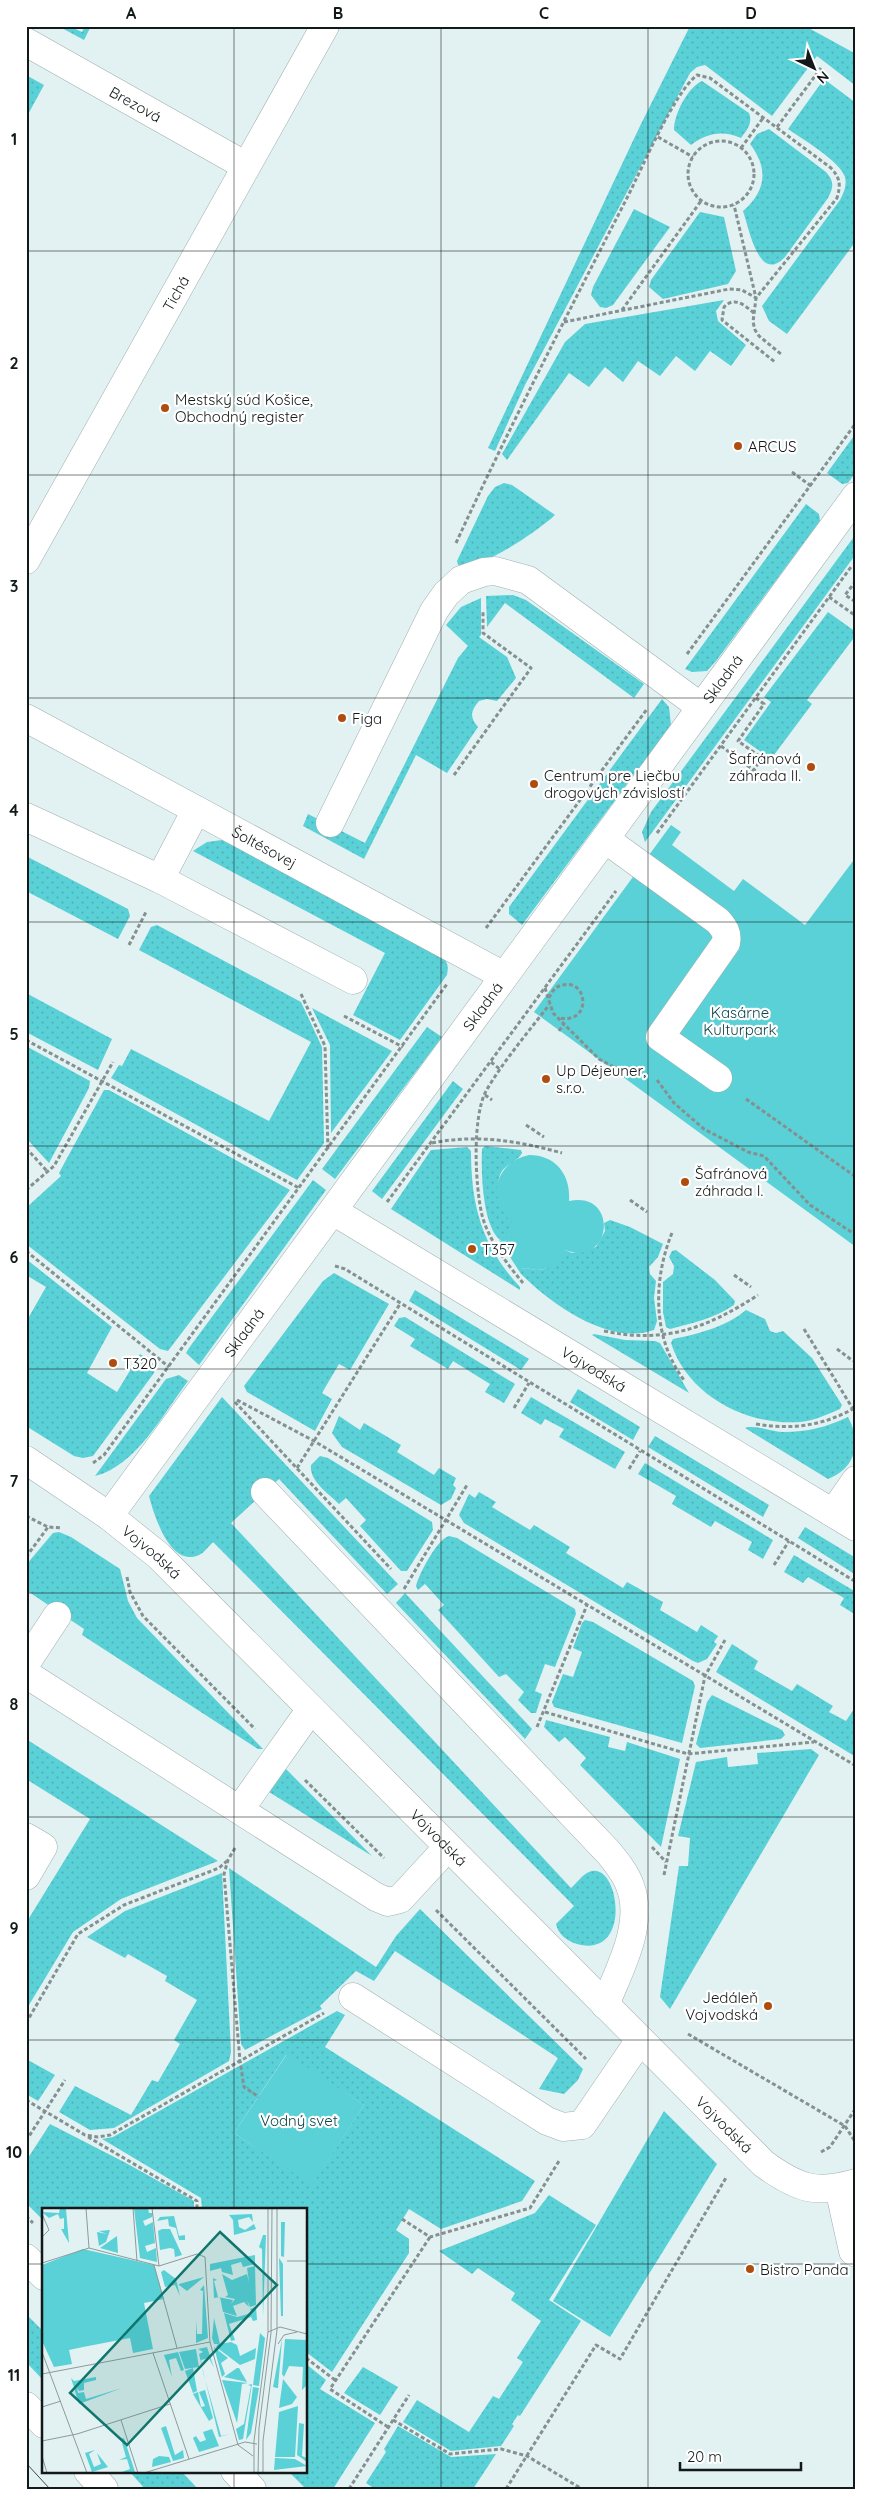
<svg xmlns="http://www.w3.org/2000/svg" width="882" height="2515" font-family="Quicksand,sans-serif">
<defs>
<pattern id="grass-dots" width="8" height="8" patternUnits="userSpaceOnUse" patternTransform="scale(1.25)"><rect width="8" height="8" fill="#5ad1d7"/><path d="M2 2h.1M6 6h.1" fill="none" stroke="#4db3b8" stroke-width="1.8" stroke-linecap="round"/></pattern>
</defs>
<rect width="100%" height="100%" fill="#e2f1f2"/>
<g fill="url(#grass-dots)" fill-rule="evenodd">
<path d="M58,26H69L82,32L85,26H91L84,40Z"/>
<path d="M690,26H805L856,54V86L817,56L772,116L705,65L697,67L690,73L525,385L495,451L488,448L640,126Z"/>
<path d="M26,75L44,85L26,118Z"/>
<path d="M824,79L856,103V241L787,334L769,321L762,306L840,200C844,192 847,186 845,177C840,161 802,139 788,129Z"/>
<path d="M702,81L749,113C753,123 747,130 741,138C722,130 707,133 691,145L674,130C674,114 688,87 702,81Z"/>
<path d="M769,129L826,172C834,181 834,187 828,198L785,257C759,285 749,228 743,211C766,191 769,169 750,144L757,134Z"/>
<path d="M634,209L670,227L613,305L606,308L600,307L591,295L593,287Z"/>
<path d="M700,212L724,217L736,271L728,284L663,299L649,287L651,280Z"/>
<path d="M724,300L716,311L718,321L746,345L731,366L710,351L695,371L676,356L660,376L638,361L623,382L605,367L589,387L569,373L507,460L502,454L565,342L585,324Z"/>
<path d="M856,433V472L848,483L842,484L827,473Z"/>
<path d="M504,483L512,485L555,515C539,530 479,572 458,565L457,561L488,496L495,487Z"/>
<path d="M806,504L819,514L820,521L716,661L707,671L692,672L685,669Z"/>
<path d="M856,534V554L645,842L642,832L651,812Z"/>
<path d="M513,595L526,600L644,684L634,698L505,603L487,627L486,596Z"/>
<path d="M481,598V635L479,637L507,657L516,678L497,701L487,699L479,701C471,711 469,716 478,727L447,773L416,755L364,859L303,826L308,814L365,843L458,658L468,646L446,625L461,607Z"/>
<path d="M828,612L856,632V635L807,700L812,704L771,759L744,740L771,702L764,697Z"/>
<path d="M662,699L669,707L671,725L522,925L509,914V907Z"/>
<path d="M222,840L438,953C447,960 449,964 447,975L400,1040L353,1015L385,953L193,851L207,842Z"/>
<path d="M26,856L128,909L130,916L118,939L26,891Z"/>
<path d="M157,925L301,1002L322,1047L324,1143L297,1180L111,1078L119,1065L122,1066L131,1049L269,1121L311,1042L139,950L151,927Z"/>
<path d="M26,993L112,1039L98,1070L26,1032Z"/>
<path d="M312,1008L392,1051L331,1133L330,1045Z"/>
<path d="M427,1027L442,1037L335,1179L322,1169Z"/>
<path d="M26,1046L90,1081L89,1088L49,1163L26,1138Z"/>
<path d="M453,1081L463,1089L382,1199L372,1191Z"/>
<path d="M104,1090H109L290,1190L168,1351L160,1349L26,1244V1208L61,1176L59,1173Z"/>
<path d="M485,1146L521,1150L522,1153C518,1161 507,1164 502,1171C493,1185 501,1212 513,1221L507,1240L503,1242C482,1231 481,1171 482,1149Z"/>
<path d="M467,1147L471,1151C471,1206 482,1246 520,1287V1290L391,1209L431,1150Z"/>
<path d="M313,1180L326,1190L199,1365L186,1353L189,1348Z"/>
<path d="M610,1220L630,1227L663,1244L658,1257L649,1267L650,1274L656,1281L654,1298L657,1321L654,1330C609,1346 551,1304 521,1274V1269C527,1267 531,1270 537,1270C551,1270 557,1259 565,1250L572,1253L596,1247L605,1231L604,1223Z"/>
<path d="M676,1250L715,1280L735,1301L734,1305C715,1318 693,1323 670,1329L666,1327L663,1312V1282L673,1274L674,1266L669,1257L672,1251Z"/>
<path d="M26,1259L112,1327L87,1373L117,1392L140,1354L151,1361L155,1367L154,1373L93,1456L83,1458L74,1456L26,1426V1322L46,1287L26,1275Z"/>
<path d="M334,1273L389,1304L350,1370L339,1364L322,1393L332,1399L315,1431L247,1392L244,1386L323,1281Z"/>
<path d="M415,1290L529,1359L521,1370L409,1301Z"/>
<path d="M746,1310L765,1319L770,1331L776,1333L783,1331L812,1358L842,1405L840,1409C828,1414 814,1421 800,1422C747,1426 688,1396 671,1343L673,1339C698,1334 726,1327 746,1310Z"/>
<path d="M405,1317L515,1384L504,1403L485,1392L490,1384L453,1361L448,1369L410,1346L415,1339L394,1326L399,1318Z"/>
<path d="M594,1334L625,1340L655,1341L660,1343L689,1393L592,1335Z"/>
<path d="M179,1375L188,1381C163,1414 136,1466 95,1476L166,1379Z"/>
<path d="M578,1389L640,1427L633,1440L570,1402Z"/>
<path d="M222,1397L398,1584L387,1594L279,1479L231,1523L571,1888C577,1883 582,1875 589,1872C619,1858 634,1960 577,1944C567,1941 558,1934 556,1924L574,1906L213,1542C209,1546 204,1553 199,1555C170,1568 154,1515 149,1496Z"/>
<path d="M531,1397L625,1452L615,1469L559,1437L564,1429L545,1419L541,1425L521,1413Z"/>
<path d="M339,1416L360,1430L364,1423L401,1445L397,1452L434,1475L439,1468L456,1478L453,1485L456,1488L451,1499L441,1505L342,1447L332,1433Z"/>
<path d="M848,1417C862,1442 856,1468 828,1479L745,1428C755,1424 772,1432 784,1432C807,1432 827,1427 848,1417Z"/>
<path d="M655,1436L769,1505L763,1517L648,1447Z"/>
<path d="M320,1456L328,1458L432,1522L433,1530L407,1571H401L360,1526L366,1520L346,1498L339,1504C329,1494 309,1481 311,1465Z"/>
<path d="M645,1463L773,1540L763,1559L748,1550L752,1542L715,1521L711,1527L672,1504L676,1496L638,1474Z"/>
<path d="M479,1492L496,1502L492,1507L530,1530L534,1525L570,1547L566,1553L623,1588L627,1582L663,1602L660,1610L697,1632L701,1625L718,1636L714,1642L717,1644L707,1659L698,1663L693,1661L464,1523L459,1515L469,1494L475,1498Z"/>
<path d="M805,1527L856,1558V1575L798,1538Z"/>
<path d="M59,1532L71,1537L120,1569L128,1601L137,1618L263,1749H258L82,1635L84,1629L26,1590V1565L53,1533Z"/>
<path d="M449,1536L457,1538L575,1609L576,1614L555,1667L545,1664L535,1691L542,1694L536,1713H531L518,1700L524,1692L506,1674L499,1677L438,1610L444,1605L425,1584L418,1590L416,1586C419,1574 437,1539 449,1536Z"/>
<path d="M794,1555L856,1592V1615L840,1605L844,1598L808,1577L803,1583L784,1572Z"/>
<path d="M405,1593L532,1729L525,1739L396,1603Z"/>
<path d="M585,1620L593,1622L693,1681L695,1686L682,1743L554,1707L552,1702L563,1674L573,1677L582,1652L573,1648L582,1623Z"/>
<path d="M732,1644L758,1661L754,1669L792,1691L797,1684L833,1706L829,1712L846,1721L856,1706V1757L716,1672Z"/>
<path d="M712,1695L782,1730L785,1735L781,1739L700,1748L696,1744L707,1702Z"/>
<path d="M546,1720L610,1737L608,1747L625,1751L627,1742L680,1759L661,1847L580,1765L586,1758L565,1737L559,1742L544,1727Z"/>
<path d="M26,1739L218,1861L121,1899L73,1932L26,2010V1923L90,1819L26,1779Z"/>
<path d="M811,1749L819,1755L670,2009L660,1997L679,1866H688L690,1838L678,1836L696,1762L727,1757L728,1767L758,1764L757,1753Z"/>
<path d="M286,1769L372,1856L269,1792Z"/>
<path d="M229,1868L376,1967L396,1936L420,1909L583,2069L578,2080L564,2094L539,2089L558,2058L395,1951L374,1981L356,1971L320,2006L322,2009L245,2050L241,2044Z"/>
<path d="M222,1873L231,2052L229,2061L114,2128L90,2130L59,2112L75,2086L131,2115L152,2080L158,2082L180,2044L174,2040L197,2000L165,1981L167,1976L128,1954L125,1958L87,1937L125,1911Z"/>
<path d="M337,2011L345,2015L325,2047L535,2181L522,2201L441,2229L409,2209L396,2230L409,2239V2253L332,2372L306,2352V2209H202L201,2198L102,2139L113,2137ZM286,2055L364,2105L312,2184L234,2133Z"/>
<path d="M26,2059L55,2075L38,2101L26,2094Z"/>
<path d="M664,2111L717,2164L610,2337L553,2301Z"/>
<path d="M50,2124L126,2163L194,2201V2209H44V2221L26,2203V2161Z"/>
<path d="M549,2195L596,2225L549,2300L581,2321L520,2416L518,2415L512,2424L514,2426L501,2446L451,2451L403,2422L417,2400L469,2432L493,2396L499,2399L523,2362L517,2358L541,2321L511,2300L515,2293L478,2268L472,2274L439,2251L535,2213Z"/>
<path d="M26,2314L44,2332V2381L26,2362Z"/>
<path d="M306,2364L326,2380L320,2389L375,2423L333,2489H306L288,2471H306Z"/>
<path d="M363,2367L398,2387L380,2415L344,2393Z"/>
<path d="M398,2426L451,2457L496,2454L473,2489H375L366,2483L386,2452L384,2449Z"/>
<path d="M129,2471H181L198,2489H145Z"/>
</g>
<g fill="#5ad1d7">
<path d="M671,825L681,832L672,845L734,891L743,879L805,925L856,857V1247L534,1012Z"/>
<path d="M529,1155C556,1155 571,1175 569,1201C619,1190 613,1268 565,1250C560,1261 550,1270 537,1270C531,1270 527,1267 521,1269V1274L499,1240L503,1242L507,1240V1232L512,1222C486,1199 495,1162 529,1155Z"/>
<path d="M287,2054L364,2105L312,2185L234,2133Z"/>
</g>
<g fill="none" stroke-linecap="round" stroke-linejoin="round">
<defs>
<g id="minor">
<path id="s1" d="M26,42L246,166"/>
<path id="s2" d="M26,560L325,26"/>
<path id="s3" d="M26,718L504,976"/>
<path d="M26,817L160,879L353,980"/>
<path d="M330,823L434,611L446,594L461,580L484,572L495,571L528,580L701,707"/>
<path d="M605,839L718,921C724,928 728,933 726,943L660,1037L718,1078"/>
<path d="M160,879L196,810"/>
<path id="s4" d="M333,1211L856,1527"/>
<path id="s5" d="M26,1460L109,1516L159,1556L764,2164C797,2188 816,2195 856,2183"/>
<path d="M265,1492L609,1853C617,1863 626,1874 630,1886C645,1924 619,1970 605,2005"/>
<path d="M833,1513L856,1480"/>
<path id="s6" d="M109,1516L856,496"/>
<path d="M26,1663L57,1616"/>
<path d="M26,1674L376,1897L388,1902L400,1899L448,1847"/>
<path d="M240,1809L311,1709"/>
<path d="M26,1837L43,1847L26,1876"/>
<path d="M353,1997L547,2121L563,2127L582,2125L640,2040"/>
<path d="M839,2188L853,2251L856,2253"/>
<path d="M26,2258L44,2276"/>
<path d="M26,2406L44,2424"/>
<path d="M88,2471L104,2489"/>
<path d="M235,2471L252,2489"/>
</g>
</defs>
<use href="#minor" stroke="#a0afaf" stroke-width="29"/>
<g stroke="#859090" stroke-width="3" stroke-dasharray="4 2.5" stroke-linecap="butt">
<path d="M777,127L821,68"/>
<path d="M658,137L693,157"/>
<circle cx="721" cy="174" r="33"/>
<path d="M741,148L763,118"/>
<path d="M622,310L701,201"/>
<path d="M754,313C744,305 735,296 724,307L722,320L775,362"/>
<path d="M564,322L729,289L742,290L756,298L734,205"/>
<path d="M792,472L811,486"/>
<path d="M456,543C510,426 569,311 628,196C643,166 674,93 697,75L710,78L831,168C840,178 841,184 837,198L756,298L753,322L755,330L759,336L781,354"/>
<path d="M856,581L845,595L856,602"/>
<path d="M829,597L856,616"/>
<path d="M687,654L856,423"/>
<path d="M721,746L760,775"/>
<path d="M454,775L531,668L483,633V611"/>
<path d="M749,777L762,758L738,741L764,704L756,698"/>
<path d="M657,833L851,567"/>
<path d="M486,928L647,709"/>
<path d="M129,945L146,912"/>
<path d="M545,988L553,1013L599,1059L614,1067L630,1070L641,1067"/>
<path d="M301,994L325,1046L328,1149"/>
<path d="M549,998C552,991 556,986 563,985C588,979 592,1024 560,1018"/>
<path d="M344,1016L403,1047"/>
<path d="M559,1031L564,1024"/>
<path d="M26,1040L299,1188"/>
<path d="M491,1062L501,1070"/>
<path d="M657,1080L674,1103L704,1129L748,1152L764,1156L810,1205L856,1235"/>
<path d="M485,1095L492,1100"/>
<path d="M746,1099L856,1177"/>
<path d="M526,1125L544,1137"/>
<path d="M432,1143C477,1134 519,1141 562,1153"/>
<path d="M26,1148L47,1171"/>
<path d="M26,1190L54,1166L113,1062"/>
<path d="M630,1200L647,1212"/>
<path d="M387,1202L616,891"/>
<path d="M672,1233C653,1279 652,1338 684,1380"/>
<path d="M26,1251L169,1367"/>
<path d="M335,1266L345,1269L856,1582"/>
<path d="M734,1275L751,1287"/>
<path d="M523,1283C507,1264 488,1239 482,1215C475,1185 472,1118 486,1091C502,1063 529,1031 549,1005"/>
<path d="M804,1329L853,1409"/>
<path d="M604,1331C665,1344 707,1328 758,1295"/>
<path d="M837,1349L853,1361"/>
<path d="M237,1400L314,1441L856,1766"/>
<path d="M235,1402L391,1569"/>
<path d="M514,1408L529,1383"/>
<path d="M756,1424C792,1430 824,1426 856,1407"/>
<path d="M93,1463L104,1455L447,984"/>
<path d="M297,1468L400,1304"/>
<path d="M629,1469L640,1451"/>
<path d="M26,1516L48,1527L62,1528"/>
<path d="M26,1557L48,1527"/>
<path d="M774,1565L789,1541"/>
<path d="M127,1577L130,1592L143,1616L255,1729"/>
<path d="M404,1589L467,1485"/>
<path d="M545,1712L688,1754L814,1742"/>
<path d="M537,1727L587,1605"/>
<path d="M305,1780L384,1858"/>
<path d="M652,1847L666,1862"/>
<path d="M235,1848L228,1860L224,1874L240,2061L244,2087L259,2097"/>
<path d="M664,1875L705,1676L725,1640"/>
<path d="M436,1910L586,2059"/>
<path d="M26,2023L78,1934L124,1905L219,1868L227,1861"/>
<path d="M688,2034L845,2126L856,2143"/>
<path d="M26,2100L85,2135L98,2137L110,2135L324,2013"/>
<path d="M88,2137L197,2201V2209"/>
<path d="M26,2141L65,2080"/>
<path d="M821,2152L830,2147L856,2108"/>
<path d="M26,2216L33,2223"/>
<path d="M402,2219L430,2237L530,2208L559,2161"/>
<path d="M306,2358L335,2380"/>
<path d="M393,2420L450,2454L501,2449L527,2456L582,2489"/>
<path d="M388,2427L330,2389L430,2237"/>
<path d="M349,2489L409,2395"/>
<path d="M506,2489L596,2345L620,2359L727,2176"/>
</g>
<use href="#minor" stroke="#fff" stroke-width="28"/>
<path stroke="#414848" stroke-width="1" d="M26,2463L50,2489"/>
</g>
<path fill="none" stroke="#131818" stroke-width="1" stroke-opacity="0.55" d="M234,26V2209M441,26V2489M648,26V2489M26,251H856M26,475H856M26,698H856M26,922H856M26,1146H856M26,1369H856M26,1593H856M26,1817H856M26,2040H856M26,2264H44M306,2264H856M234,2471V2489"/>
<g fill="#af4d0f" stroke="#fff" stroke-width="2">
<circle cx="165" cy="408" r="5"/>
<circle cx="738" cy="446" r="5"/>
<circle cx="342" cy="718" r="5"/>
<circle cx="811" cy="767" r="5"/>
<circle cx="534" cy="784" r="5"/>
<circle cx="546" cy="1079" r="5"/>
<circle cx="685" cy="1182" r="5"/>
<circle cx="472" cy="1249" r="5"/>
<circle cx="113" cy="1363" r="5"/>
<circle cx="768" cy="2006" r="5"/>
<circle cx="750" cy="2269" r="5"/>
</g>
<g text-anchor="middle" dominant-baseline="central" stroke-width="4.5" stroke-linejoin="round" paint-order="stroke">
<g font-size="15" fill="#131818" stroke="#fff">
<text stroke="none"><textPath href="#s1" startOffset="126">Brezová</textPath></text>
<text stroke="none"><textPath href="#s2" startOffset="306">Tichá</textPath></text>
<text stroke="none"><textPath href="#s6" startOffset="1038">Skladná</textPath></text>
<text stroke="none"><textPath href="#s3" startOffset="271">Šoltésovej</textPath></text>
<text stroke="none"><textPath href="#s6" startOffset="632">Skladná</textPath></text>
<text stroke="none"><textPath href="#s6" startOffset="228">Skladná</textPath></text>
<text stroke="none"><textPath href="#s4" startOffset="305">Vojvodská</textPath></text>
<text stroke="none"><textPath href="#s5" startOffset="156">Vojvodská</textPath></text>
<text stroke="none"><textPath href="#s5" startOffset="561">Vojvodská</textPath></text>
<text stroke="none"><textPath href="#s5" startOffset="966">Vojvodská</textPath></text>
</g>
<g font-size="15" fill="#131818" stroke="#fff" text-anchor="start">
<text x="175" y="399">Mestský súd Košice,<tspan x="175" dy="17">Obchodný register</tspan></text>
<text x="748" y="446">ARCUS</text>
<text x="352" y="718">Figa</text>
<text x="801" y="758" text-anchor="end">Šafránová<tspan x="801" dy="17">záhrada II.</tspan></text>
<text x="544" y="775">Centrum pre Liečbu<tspan x="544" dy="17">drogových závislostí</tspan></text>
<text x="556" y="1070">Up Déjeuner,<tspan x="556" dy="17">s.r.o.</tspan></text>
<text x="695" y="1173">Šafránová<tspan x="695" dy="17">záhrada I.</tspan></text>
<text x="482" y="1249">T357</text>
<text x="123" y="1363">T320</text>
<text x="758" y="1997" text-anchor="end">Jedáleň<tspan x="758" dy="17">Vojvodská</tspan></text>
<text x="760" y="2269">Bistro Panda</text>
</g>
<g font-size="15" fill="#0d4548" stroke="#fff">
<text x="740" y="1012">Kasárne<tspan x="740" dy="17">Kulturpark</tspan></text>
<text x="299" y="2120">Vodný svet</text>
</g>
</g>
<g transform="translate(42 2208)">
<rect width="265" height="265" fill="#e2f1f2"/>
<path d="M18,0L24,1L27,35L19,21H22V10L18,11L16,6L7,10L0,4L17,5ZM92,0H106L107,5H111L110,9L101,13L103,18L111,14L113,35L103,38L105,44L114,40L115,54L98,50ZM210,6L211,14L207,9L200,11L196,12L197,19L203,22L212,16L214,21L192,27L191,12L187,7ZM132,8L137,28L143,27V32H137L134,20L127,18L126,11L115,13L118,9ZM239,14H243L242,49L239,48ZM120,21H128L140,47L133,49L132,41L128,40L118,42L116,23ZM68,22L64,34L57,38L55,24L65,26L57,23ZM221,27H224L221,108L220,41L217,39ZM75,28L76,45L58,40ZM213,47V56L201,59L199,54L189,57L191,67L180,64L179,60L168,63V56ZM237,50L241,56V108H239ZM213,58L214,97L208,99L205,92L207,99L202,94L191,98L195,108L181,104L178,89L172,90L171,70L175,72L172,73L176,89L191,92L189,96L193,91L183,89L186,87L180,66L190,72L205,66L207,74L205,60ZM122,62L134,71L138,88L133,77L123,79L119,64ZM162,69L145,83L137,77V76ZM162,77L166,130L154,135V112L155,126H160L161,83L158,82ZM214,99L215,112L211,113L209,109L187,116L193,132L189,133L182,105L195,109L210,105L208,101ZM172,110L178,136L189,134L195,137L198,148L214,140L213,151L198,157L174,139L176,136H172L170,130ZM218,125L223,130L217,178L211,177ZM240,131L236,180H235L231,179ZM243,131L265,132L264,178L260,182L261,159L247,158L242,169L240,166ZM165,139L172,160L167,150L159,152L161,164L179,228L188,226L177,229L157,146L161,144L156,141ZM172,139L186,150L179,155L183,166L180,169ZM154,141L157,159L143,161L137,144ZM136,144L142,162L139,163L134,150L127,152L130,169L122,147ZM151,160L155,183L151,185L143,163ZM197,160L205,174L182,169L195,160ZM54,169V172L42,175V182L37,183L35,180L36,185L42,184L44,191L80,180L37,196L29,170L32,173ZM241,171L255,189L250,196L237,200ZM180,172L206,175L200,176L195,215ZM210,176L201,231L197,232L194,221L202,216L209,178L206,177ZM211,179L217,180L209,225L204,232ZM163,182L171,210L167,213L151,186L156,184L159,199L163,198L157,184ZM256,198L253,249H233L237,204ZM257,215L262,216L260,248L265,250V254L255,247ZM124,218L133,247L141,242L142,250L131,253L119,220ZM170,221L177,238L157,244L151,230L154,228L158,234L164,232L161,224ZM82,230L93,264L89,265H77L88,261L85,251L77,252L84,249L80,235L82,232L78,231ZM53,242L47,246L52,259L59,256L55,245L66,259L50,264L43,245ZM117,248L127,249L129,254L110,259L111,251ZM233,250L253,251L265,258L232,262Z" fill="#5ad1d7"/>
<path d="M41,41L112,57L122,91L102,95L111,141L91,145L88,130L41,139L27,142L30,156L12,159L0,133V57ZM253,136L265,137V155L242,153L246,151L245,140Z" fill="#5ad1d7"/>
<path fill="none" stroke="#8f9a9b" stroke-width="1" d="M44,0L47,40M91,0L95,53M110,0L117,58M0,6L7,22L0,29M47,40L117,58L155,46L163,49L168,134L196,237M245,53H265M0,55L47,40M112,57L135,140M226,124L238,119L265,126M236,136L242,127L255,124M0,144L45,265M111,145L147,251M0,166L168,134M0,199L19,193M79,212L96,265M0,233L35,226L128,196M196,237L211,248M0,248L5,265M102,265L203,234L215,236M212,265V233L226,124V0M216,265L217,220L229,125L230,0M221,265V233L235,122V0"/>
<path fill="#0f766e" fill-opacity="0.15" stroke="#0f766e" stroke-width="2.5" d="M178,24L235,77L85,237L28,185Z"/>
<rect width="265" height="265" fill="none" stroke="#131818" stroke-width="2.5"/>
</g>
<rect width="882" height="2515" fill="none" stroke="#ffffff" stroke-width="55"/>
<g transform="translate(814 68) rotate(137)" stroke="#ffffff" stroke-width="4" paint-order="stroke">
<path d="M0-4L9 19L0 12L-9 19Z" fill="#131818"/>
<text y="-8" font-size="14" font-weight="bold" text-anchor="middle" fill="#131818">N</text>
</g>
<path d="M680 2462v8h121v-8" fill="none" stroke="#131818" stroke-width="2.5"/>
<text x="687" y="2462" font-size="15" fill="#131818" stroke="#ffffff" stroke-width="4" paint-order="stroke">20 m</text>
<rect x="28" y="28" width="826" height="2460" fill="none" stroke="#131818" stroke-width="2"/>
<g font-size="16" text-anchor="middle" font-weight="bold" fill="#131818">
<text x="131" y="19">A</text>
<text x="338" y="19">B</text>
<text x="544" y="19">C</text>
<text x="751" y="19">D</text>
<text x="14" y="145">1</text>
<text x="14" y="369">2</text>
<text x="14" y="592">3</text>
<text x="14" y="816">4</text>
<text x="14" y="1040">5</text>
<text x="14" y="1263">6</text>
<text x="14" y="1487">7</text>
<text x="14" y="1710">8</text>
<text x="14" y="1934">9</text>
<text x="14" y="2158">10</text>
<text x="14" y="2381">11</text>
</g>
</svg>
